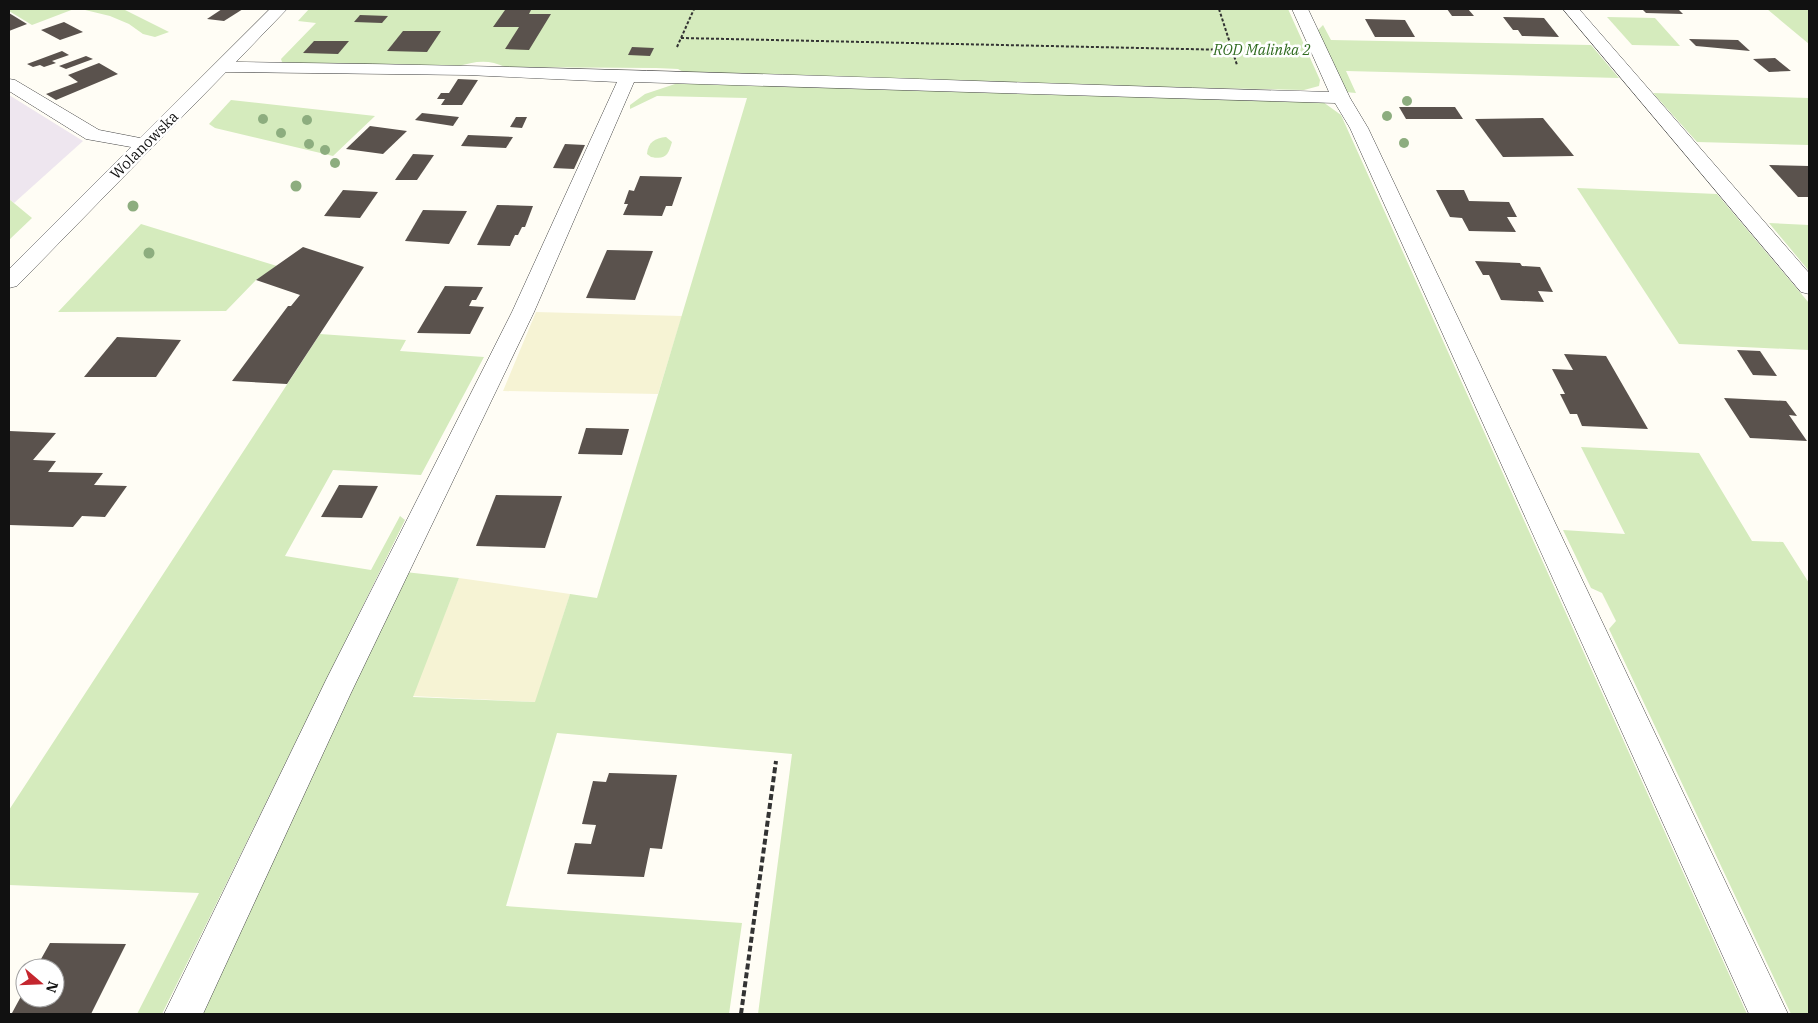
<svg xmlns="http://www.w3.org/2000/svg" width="1818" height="1023" font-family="'IBM Plex Serif',serif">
<rect width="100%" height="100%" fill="#fffdf5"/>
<path fill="#eee6ef" d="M9,95L83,141L14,203L9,199Z"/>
<g fill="#f6f3d4">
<path d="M536,312L682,316L658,394L503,391Z"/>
<path d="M459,578L570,594L536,702L412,696Z"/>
</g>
<g fill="#d5ebbd">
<path d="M9,9H74L32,25L9,11Z"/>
<path d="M81,9H123L169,32L155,37L143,34L129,24L110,16Z"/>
<path d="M309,9H1288L1320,80L1319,86L1304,90L946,83L685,73L678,69L656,68L505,67C489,59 474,61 457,67L283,65L281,59L316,23L298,21Z"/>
<path d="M1767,9H1809V44Z"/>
<path d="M1607,17L1655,18L1680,46L1632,45Z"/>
<path d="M1323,25L1331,40L1591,45L1619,78L1346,71L1356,93L1345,92L1317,31Z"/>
<path d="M678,83L1323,102L1341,115L1747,1014H758L792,754L557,733L506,906L742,923L729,1014H194L405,572L459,578L413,697L535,702L570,594L597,598L747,98L657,96L630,109V105L645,94Z"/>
<path d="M1653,93L1809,98V145L1697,142Z"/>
<path d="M231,100L375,116L333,156L215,128L209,124Z"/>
<path d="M666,137L672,142C668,155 666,160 651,157L647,154C648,142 655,138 666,137Z"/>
<path d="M1577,188L1717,194L1809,303V350L1679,344Z"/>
<path d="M9,199L32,218L9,240Z"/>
<path d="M1769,223L1809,225V271Z"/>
<path d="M141,224L277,266L256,280L226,311L58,312Z"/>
<path d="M320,334L406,340L400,351L484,357L421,475L333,470L285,556L371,570L400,516L405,520L162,1014H137L199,893L9,885V810Z"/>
<path d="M1581,447L1699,453L1752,541L1783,542L1809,583V1014H1791L1609,629L1616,621L1602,593L1591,588L1563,530L1625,534Z"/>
</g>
<g fill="#5a524d">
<path d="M222,9H243L224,21L207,19Z"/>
<path d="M1447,9H1468L1474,16H1452Z"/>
<path d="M1642,9H1678L1683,14L1646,13Z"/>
<path d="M505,10H531L529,14H551L529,50L505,49L519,27H493Z"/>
<path d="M9,13L27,24L9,31Z"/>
<path d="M360,15L388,16L382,23L354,22Z"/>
<path d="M1503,17L1544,18L1559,37L1522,36L1518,30H1513Z"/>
<path d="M1365,19L1405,20L1415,37H1375Z"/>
<path d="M64,22L83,32L60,40L41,30Z"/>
<path d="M403,31H441L427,52L387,51Z"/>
<path d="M1689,39L1738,40L1750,51L1696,46Z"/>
<path d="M314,41H349L338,54L303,53Z"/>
<path d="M632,47L654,48L650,56L628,55Z"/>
<path d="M62,51L69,55L52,61L56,63L44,67L40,65L33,67L27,64Z"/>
<path d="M86,56L93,59L66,69L59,66Z"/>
<path d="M1775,58L1791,71L1769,72L1753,59Z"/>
<path d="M99,63L118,74L56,100L46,94L78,82L68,75Z"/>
<path d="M458,79L478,80L462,105H441L445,99H437L441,93H449Z"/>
<path d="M1399,107H1455L1463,119H1406Z"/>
<path d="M422,113L459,117L453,126L415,120Z"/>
<path d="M516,117H527L522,128L510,127Z"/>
<path d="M1543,118L1574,156L1503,157L1475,119Z"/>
<path d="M370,126L407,131L383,154L346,149Z"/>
<path d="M468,135L513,137L506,148L461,146Z"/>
<path d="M565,144L585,145L574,169L553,168Z"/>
<path d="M413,154L434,155L417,180H395Z"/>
<path d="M1769,165L1809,166V197H1798Z"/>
<path d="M640,176L682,177L672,206H666L662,216L623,215L628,204H624L629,190L634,191Z"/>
<path d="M343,190L378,192L360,218L324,216Z"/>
<path d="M1436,190H1464L1469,201L1509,202L1517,217H1507L1516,232L1469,231L1462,218L1450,217Z"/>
<path d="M497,205L533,206L525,227H522L518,235H515L510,246L477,245Z"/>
<path d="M423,210L467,211L449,244L405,241Z"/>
<path d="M303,247L364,267L287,384L232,381L288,306H291L300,295L256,280Z"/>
<path d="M607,250L653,251L635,300L586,298Z"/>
<path d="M1475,261L1520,263L1522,266L1540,267L1553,292L1538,291L1544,302L1501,300L1489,275H1483Z"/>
<path d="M445,286L483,287L476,300H472L469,306L484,307L470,334L417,333Z"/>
<path d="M117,337L181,340L156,377H84Z"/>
<path d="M1737,350L1760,351L1777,376L1753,375Z"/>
<path d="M1564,354L1606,356L1648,429L1582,426L1577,414H1570L1560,394H1565L1552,369L1573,370Z"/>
<path d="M1724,398L1786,401L1797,416L1789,415L1807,441L1750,438Z"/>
<path d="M586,428L629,429L622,455L578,454Z"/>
<path d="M9,431L56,433L33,460L56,461L48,472L103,473L94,485L127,486L105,517L82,516L73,527L9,525Z"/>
<path d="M339,485L378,486L362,518L321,517Z"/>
<path d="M496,495L562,496L545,548L476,546Z"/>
<path d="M609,773L677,775L662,849L650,848L644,877L567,874L575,843L591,844L596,825L582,824L593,781L606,782Z"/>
<path d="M50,943L126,944L91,1014L12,1013L25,989V998H55V968H36Z"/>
</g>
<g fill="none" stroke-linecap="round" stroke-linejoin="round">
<defs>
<g id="minor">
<path d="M270,9H287L236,62C601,66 965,82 1329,92L1292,9H1308L1350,98L1368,128L1788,1014H1749L1350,128L1335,103L634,82L534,312L350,695L203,1014H164L326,680L512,312L617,82L468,75L226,72L17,286L9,288V269L131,147L86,139L9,91V79L15,80L99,130L140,138Z"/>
<path d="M1563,9H1579L1809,273V294L1801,292Z"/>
</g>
</defs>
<use href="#minor" stroke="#444" stroke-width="1"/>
<g stroke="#333" stroke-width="2" stroke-dasharray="3 2" stroke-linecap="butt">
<path d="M1219,9L1237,65"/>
<path d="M681,38L1232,50"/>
<path d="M677,47L694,9"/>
</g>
<path stroke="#333" stroke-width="4" stroke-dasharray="6 3" stroke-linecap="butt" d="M741,1014L776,761"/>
<use href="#minor" fill="#fff" fill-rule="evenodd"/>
</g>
<g fill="#8dad7f">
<circle cx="1407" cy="101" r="5"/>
<circle cx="1387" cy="116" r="5"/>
<circle cx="263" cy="119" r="5"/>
<circle cx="307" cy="120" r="5"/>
<circle cx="281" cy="133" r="5"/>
<circle cx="1404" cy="143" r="5"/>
<circle cx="309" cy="144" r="5"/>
<circle cx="325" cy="150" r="5"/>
<circle cx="335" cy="163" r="5"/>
<circle cx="296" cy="186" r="5.5"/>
<circle cx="133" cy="206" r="5.5"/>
<circle cx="149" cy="253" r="5.5"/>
</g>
<g text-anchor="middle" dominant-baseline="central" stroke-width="5" stroke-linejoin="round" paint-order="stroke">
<g font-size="15" font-style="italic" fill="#2f6b1f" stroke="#fff">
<text x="1262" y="49">ROD Malinka 2</text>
</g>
<g font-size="15" fill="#111" stroke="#fff">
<text transform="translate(144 145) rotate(-45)">Wolanowska</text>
</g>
</g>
<rect width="1818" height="1023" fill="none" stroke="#111111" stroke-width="20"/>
<g transform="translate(40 983) rotate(109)"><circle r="24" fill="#ffffff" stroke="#a0a0a0"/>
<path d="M0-4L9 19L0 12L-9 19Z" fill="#c4262e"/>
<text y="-8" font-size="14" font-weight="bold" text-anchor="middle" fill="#111111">N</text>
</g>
</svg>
